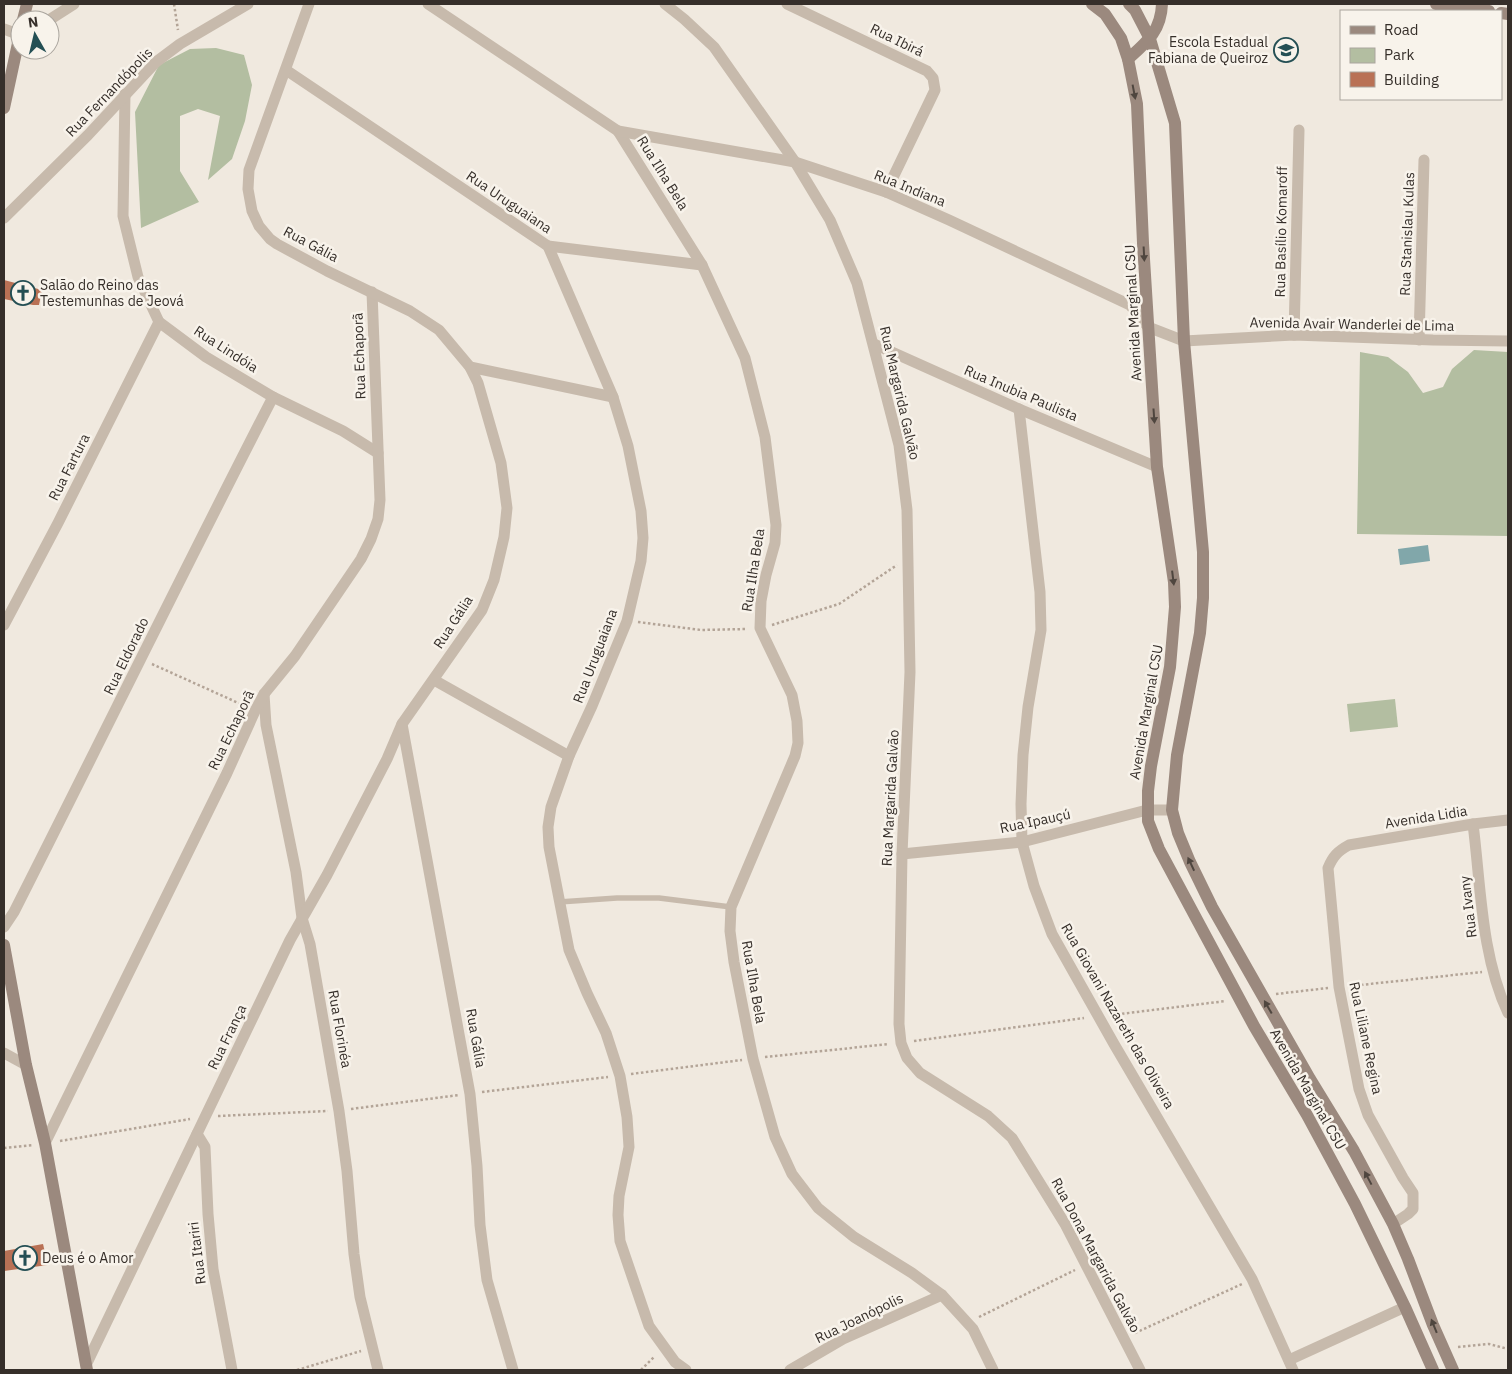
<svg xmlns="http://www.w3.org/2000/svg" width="1512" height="1374" font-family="'IBM Plex Sans',sans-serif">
<rect width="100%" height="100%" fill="#f0e9df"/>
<g fill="#b3bea1">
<path d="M216,48L244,55L252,85L245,121L232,159L208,180L220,116L198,109L180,116V171L199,202L141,228L135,112L159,65L190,49Z"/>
<path d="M1474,350L1508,352V536L1357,534L1360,352L1388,357L1408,372L1423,393L1443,387L1452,369Z"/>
<path d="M1395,699L1398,727L1350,732L1347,704Z"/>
</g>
<path fill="#81a7aa" d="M1428,545L1430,561L1400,565L1398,549Z"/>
<g fill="#b97155">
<path d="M4,280L42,290L39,305H33L4,299Z"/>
<path d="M43,1244L48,1265L4,1271V1251Z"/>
</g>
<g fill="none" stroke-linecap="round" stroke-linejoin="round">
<g stroke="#b3a497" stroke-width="2.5" stroke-dasharray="2.5 2.5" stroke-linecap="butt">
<path d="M174,4L178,30"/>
<path d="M638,622L701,630L747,629"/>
<path d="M772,625L839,604L897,565"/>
<path d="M152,664L245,706"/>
<path d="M1351,986L1482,972"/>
<path d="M1276,994L1328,988"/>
<path d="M1112,1015L1226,1001"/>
<path d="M914,1041L1084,1018"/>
<path d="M765,1057L889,1044"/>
<path d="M631,1074L742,1060"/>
<path d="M482,1092L608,1077"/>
<path d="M351,1109L459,1095"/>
<path d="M218,1116L328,1111"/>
<path d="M60,1141L190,1119"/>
<path d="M4,1148L33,1145"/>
<path d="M979,1317L1075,1270"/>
<path d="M1135,1333L1242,1284"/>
<path d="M1458,1347L1489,1344L1508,1349"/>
<path d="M297,1370L361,1351"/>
<path d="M641,1370L655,1356"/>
</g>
<path stroke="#c7baac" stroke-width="5.5" d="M559,902L617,898H659L731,907"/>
<g stroke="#c7baac" stroke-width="11">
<path d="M428,4L618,131L702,265L745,358L765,437L776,525L775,543L766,575L761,601L760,628L792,695L797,721L798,743L795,756L731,907L730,931L734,962L753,1059L775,1137L792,1174L818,1208L854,1237L912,1273L942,1295L973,1329L993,1370"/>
<path d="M665,4L684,19L714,47L795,162L830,220L857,283L899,445L907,510L910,672L902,854L899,1024L901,1043L907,1058L920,1073L988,1116L1012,1138L1065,1224L1140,1370"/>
<path d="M787,4L927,71L933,78L935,90L886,192"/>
<path d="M49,20L74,4"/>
<path d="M4,29L20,35"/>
<path d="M286,70L548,246L613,397L628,446L641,511L643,538L641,561L627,621L592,706L569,756L551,807L548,827L549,847L569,950L587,993L606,1033L620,1076L627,1117L629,1147L619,1196L618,1215L620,1241L649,1326L675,1362L686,1370"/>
<path d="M125,94L123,216L138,277L159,322L206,357L273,397L343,431L378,453"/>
<path d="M618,131L795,162L886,192L949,220L1130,305L1148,327L1184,341L1294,335L1433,340L1508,341"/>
<path d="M4,218L88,135L156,62L180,44L248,4"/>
<path d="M548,246L702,265"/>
<path d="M1294,335L1299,130"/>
<path d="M1419,340L1424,160"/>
<path d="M874,344L1019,409L1157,467"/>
<path d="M470,367L613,397"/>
<path d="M1019,409L1040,592L1041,630L1028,707L1023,755L1021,804L1022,842L1034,886L1052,934L1114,1044L1252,1279L1293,1370"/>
<path d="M4,625L58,523L159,322"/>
<path d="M434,680L569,756"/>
<path d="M264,694L266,725L296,872L302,918L310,944L339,1111L347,1171L354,1254L360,1297L378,1370"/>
<path d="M402,724L470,1094L477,1166L480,1225L487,1280L513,1370"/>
<path d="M1473,824C1481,887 1481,955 1508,1013"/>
<path d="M902,854L1022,842L1147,810H1172"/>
<path d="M4,927L14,912C101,740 185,568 273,397"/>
<path d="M4,1053L26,1065"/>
<path d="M197,1134L205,1147L208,1214L213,1269L232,1370"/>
<path d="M45,1143L227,773L255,711L264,694L295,656L361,559L371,539L378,519L380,500L372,292"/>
<path d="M1393,1224L1408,1214L1413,1209V1193L1403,1178L1368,1115L1359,1089L1339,987L1328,868C1333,856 1338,851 1349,845L1473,824L1508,820"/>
<path d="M1289,1360L1405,1307"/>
<path d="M86,1365L290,940L327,875L387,759L402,724L482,610L494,580L504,537L507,508L501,463L478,383L470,367L439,330L410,311L327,271L277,244L270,239L259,226L252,211L248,189L249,170L309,4"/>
<path d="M790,1370L843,1339L942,1295"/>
</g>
<g stroke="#9b897e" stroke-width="12">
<path d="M1092,4L1105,14L1121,38L1128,59L1137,104L1143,243L1157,467L1174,582L1175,607L1170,667L1151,766L1148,791V821L1159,849L1254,1026L1307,1115L1355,1204L1405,1307L1433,1370"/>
<path d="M1129,4L1135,10L1150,39L1175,123L1184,341L1203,552V598L1200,633L1177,755L1172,810L1178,833L1190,862L1212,907L1310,1079L1354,1151L1393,1224L1408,1259L1433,1325L1453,1370"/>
<path d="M1436,4L1489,11"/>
<path d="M1501,13L1508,14"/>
<path d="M23,20L27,4"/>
<path d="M1128,59C1147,42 1161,31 1162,4"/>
<path d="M4,108L20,34"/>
<path d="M4,945L26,1065L45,1143L87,1370"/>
</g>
</g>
<defs><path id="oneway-solid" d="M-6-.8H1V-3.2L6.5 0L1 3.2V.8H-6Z" transform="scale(1.25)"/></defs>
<g fill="#4f463f">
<use href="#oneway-solid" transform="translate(1134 92) rotate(79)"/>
<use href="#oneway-solid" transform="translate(1144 254) rotate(87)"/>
<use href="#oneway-solid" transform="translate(1154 416) rotate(86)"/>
<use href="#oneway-solid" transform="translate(1173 578) rotate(83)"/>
<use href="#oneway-solid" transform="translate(1191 864) rotate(-115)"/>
<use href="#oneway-solid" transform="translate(1268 1007) rotate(-120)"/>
<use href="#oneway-solid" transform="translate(1368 1178) rotate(-118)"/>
<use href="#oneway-solid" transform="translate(1434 1326) rotate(-112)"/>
</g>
<defs>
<symbol id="school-ring" viewBox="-11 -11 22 22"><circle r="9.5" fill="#f8f3eb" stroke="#244f54" stroke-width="1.5"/><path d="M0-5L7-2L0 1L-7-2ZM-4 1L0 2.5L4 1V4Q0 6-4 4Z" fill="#244f54"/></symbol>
<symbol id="church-ring" viewBox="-11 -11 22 22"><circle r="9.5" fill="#f8f3eb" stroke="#244f54" stroke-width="1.5"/><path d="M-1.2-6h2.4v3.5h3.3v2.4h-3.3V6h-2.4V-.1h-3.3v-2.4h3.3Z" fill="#244f54"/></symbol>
</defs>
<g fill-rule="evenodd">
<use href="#school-ring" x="1272" y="36" width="28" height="28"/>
<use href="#church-ring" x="9" y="279" width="28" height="28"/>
<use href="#church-ring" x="11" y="1244" width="28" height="28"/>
</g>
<g text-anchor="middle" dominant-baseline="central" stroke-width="5" stroke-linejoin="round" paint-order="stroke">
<g font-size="14" fill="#362f2a" stroke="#f8f3eb">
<text transform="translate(897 40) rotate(26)">Rua Ibirá</text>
<text transform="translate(109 92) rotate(-46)">Rua Fernandópolis</text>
<text transform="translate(663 173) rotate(58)">Rua Ilha Bela</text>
<text transform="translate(910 188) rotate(22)">Rua Indiana</text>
<text transform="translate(509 202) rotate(34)">Rua Uruguaiana</text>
<text transform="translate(1281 232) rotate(-89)">Rua Basílio Komaroff</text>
<text transform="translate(1407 234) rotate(-88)">Rua Stanislau Kulas</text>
<text transform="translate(311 244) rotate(28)">Rua Gália</text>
<text transform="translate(1133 313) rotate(-93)">Avenida Marginal CSU</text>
<text transform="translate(1352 324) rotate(1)">Avenida Avair Wanderlei de Lima</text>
<text transform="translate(226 349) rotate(33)">Rua Lindóia</text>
<text transform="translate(359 356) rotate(-92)">Rua Echaporã</text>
<text transform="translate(900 393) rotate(77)">Rua Margarida Galvão</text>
<text transform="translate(1021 393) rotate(23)">Rua Inubia Paulista</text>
<text transform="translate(69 467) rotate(-63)">Rua Fartura</text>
<text transform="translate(753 570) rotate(-81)">Rua Ilha Bela</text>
<text transform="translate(453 622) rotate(-57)">Rua Gália</text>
<text transform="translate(126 656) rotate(-64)">Rua Eldorado</text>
<text transform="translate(595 656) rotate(-69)">Rua Uruguaiana</text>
<text transform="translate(1146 712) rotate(-80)">Avenida Marginal CSU</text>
<text transform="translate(231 730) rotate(-64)">Rua Echaporã</text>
<text transform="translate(890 798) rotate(-87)">Rua Margarida Galvão</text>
<text transform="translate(1426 817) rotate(-9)">Avenida Lidia</text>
<text transform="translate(1035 821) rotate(-12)">Rua Ipauçú</text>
<text transform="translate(1468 907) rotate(-97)">Rua Ivany</text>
<text transform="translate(754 982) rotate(80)">Rua Ilha Bela</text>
<text transform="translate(1118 1016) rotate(60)">Rua Giovani Nazareth das Oliveira</text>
<text transform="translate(340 1029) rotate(80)">Rua Florinéa</text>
<text transform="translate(227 1037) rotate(-64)">Rua França</text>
<text transform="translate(476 1038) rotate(80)">Rua Gália</text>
<text transform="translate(1366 1038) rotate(78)">Rua Liliane Regina</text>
<text transform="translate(1308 1089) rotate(60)">Avenida Marginal CSU</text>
<text transform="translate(197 1253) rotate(-97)">Rua Itariri</text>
<text transform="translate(1096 1255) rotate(62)">Rua Dona Margarida Galvão</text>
<text transform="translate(859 1318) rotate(-26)">Rua Joanópolis</text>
</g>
<g font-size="14" fill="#362f2a" stroke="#f8f3eb" text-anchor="start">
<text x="1268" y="42" text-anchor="end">Escola Estadual<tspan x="1268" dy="16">Fabiana de Queiroz</tspan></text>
<text x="40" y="285">Salão do Reino das<tspan x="40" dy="16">Testemunhas de Jeová</tspan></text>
<text x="42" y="1258">Deus é o Amor</text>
</g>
</g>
<rect width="1512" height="1374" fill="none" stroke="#362f2a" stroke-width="10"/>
<rect x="1340" y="10" width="162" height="90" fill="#f8f3eb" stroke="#aaa59e"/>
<rect x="1350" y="26" width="25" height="8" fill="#9b897e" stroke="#aaa59e"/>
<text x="1384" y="35" font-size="15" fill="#362f2a">Road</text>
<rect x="1350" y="48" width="25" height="15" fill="#b3bea1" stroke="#aaa59e"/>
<text x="1384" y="60" font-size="15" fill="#362f2a">Park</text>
<rect x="1350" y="72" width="25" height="15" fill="#b97155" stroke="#aaa59e"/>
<text x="1384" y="85" font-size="15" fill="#362f2a">Building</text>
<g transform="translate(35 35) rotate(352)"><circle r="24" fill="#f8f3eb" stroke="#aaa59e"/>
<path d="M0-4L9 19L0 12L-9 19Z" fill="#244f54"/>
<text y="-8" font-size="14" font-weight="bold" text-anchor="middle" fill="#362f2a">N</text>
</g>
</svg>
